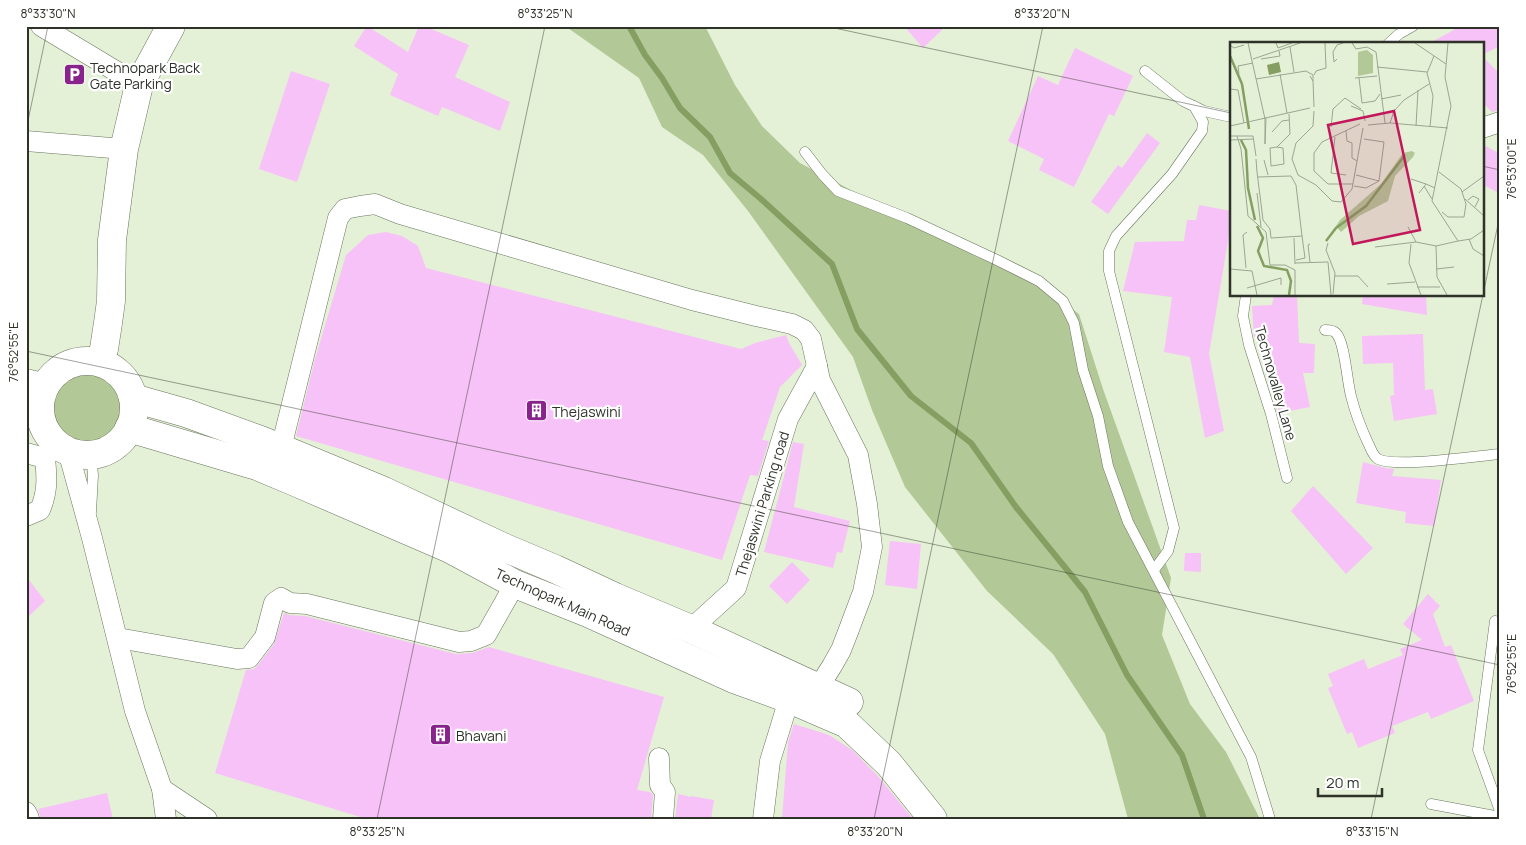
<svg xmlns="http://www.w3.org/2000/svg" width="1526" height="845" font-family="Manrope,sans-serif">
<rect width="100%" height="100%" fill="#e4f1d7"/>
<g fill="#b2c997">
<path d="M565,26H705L735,85L762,126L800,163L977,257L1031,277L1079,314L1103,389L1171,578L1162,635L1190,704L1226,752L1260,819H1128L1105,734L1053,654L987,591L905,487L872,410L853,357L748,211L703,155L662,127L639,78Z"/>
<circle cx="88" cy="408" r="37"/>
</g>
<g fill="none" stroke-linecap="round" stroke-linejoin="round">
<path stroke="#849f61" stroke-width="6" d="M629,26L645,55L662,78L680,108L710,137L730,173L761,199L832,264L857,329L911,396L971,443L1016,507L1085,592L1127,675L1182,755L1204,819"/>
</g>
<g fill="#f7c2f7">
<path d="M367,26L408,52L419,26H424L469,45L455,77L510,102L500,131L442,107L438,116L390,95L398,74L354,46Z"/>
<path d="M904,26H946L923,48Z"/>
<path d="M1461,26H1500V46L1482,55V44H1428Z"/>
<path d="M1075,48L1133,76L1114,116L1109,114L1074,187L1039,170L1044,159L1008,141L1038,76L1058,85Z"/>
<path d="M1482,56L1500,74V110L1492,112L1482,102Z"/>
<path d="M291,71L330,84L297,182L259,169Z"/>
<path d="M1147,133L1160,143L1108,214L1091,202L1118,165L1122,168Z"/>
<path d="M1482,144L1500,154V194L1482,184Z"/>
<path d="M1199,205L1231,211V223L1209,354L1224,431L1205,438L1190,357L1164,352L1172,297L1123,291L1135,242L1184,241L1187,220H1196Z"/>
<path d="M386,232L402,236L418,246L426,268L741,349L755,343L786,335L789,343L802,365L780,387L762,440L769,441L758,476L750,475L722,560L296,436L315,359L346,255L368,235Z"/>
<path d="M1274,295H1297L1299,343L1315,344L1314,373H1303L1310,407L1279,413L1271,372H1265V336L1254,337L1252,306L1272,305Z"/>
<path d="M1363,295H1426L1427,315L1362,304Z"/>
<path d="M1423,334L1425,390L1433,389L1437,414L1394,421L1390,396L1394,395L1393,363L1363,364L1362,336Z"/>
<path d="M793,442L804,444L794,507L850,521L842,553L837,552L833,568L764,552Z"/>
<path d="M1363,462L1385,468L1394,469L1392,476L1441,480L1434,526L1405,523L1406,512L1356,503Z"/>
<path d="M1313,486L1373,548L1346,574L1291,511Z"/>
<path d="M890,541L921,544L917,589L885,585Z"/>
<path d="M1185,553H1201V572L1184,571Z"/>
<path d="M792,562L810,580L787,604L769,586Z"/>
<path d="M26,576L45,601L26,619Z"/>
<path d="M1428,594L1440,606L1433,614L1445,647L1451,645L1474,701L1431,719L1428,712L1392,726L1395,733L1358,748L1352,732L1347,734L1328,688L1333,686L1328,674L1364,659L1368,669L1403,655L1400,649L1422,640L1403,624Z"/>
<path d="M284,613L289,615L305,616L456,654L472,653L489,647L664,697L637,790L650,792L653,795L651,819H367L215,773L246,670L254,669L258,665L274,644Z"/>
<path d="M794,724L829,735L852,750L877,775L913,819H782L788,742Z"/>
<path d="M107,793L113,819H41L38,809Z"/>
<path d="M678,794L691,797V796L714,800L711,819H675Z"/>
</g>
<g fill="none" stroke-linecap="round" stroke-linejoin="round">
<defs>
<g id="lane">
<path d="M1388,44L1399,34L1413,26"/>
<path d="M1145,71L1183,101L1204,111L1231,117"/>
<path d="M805,152L822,174L838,191L907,218L997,260L1039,281L1063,301L1074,323L1083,370L1098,416L1108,466L1128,522L1251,757L1270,819"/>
<path d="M1246,295L1243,316L1249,345L1271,414L1287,478"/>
<path d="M1325,330C1329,330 1333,330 1336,333C1345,342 1347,382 1351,396C1355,412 1361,428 1368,443C1371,448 1372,455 1378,459C1395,468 1476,456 1500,454"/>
<path d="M91,455L93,475L91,512"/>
<path d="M1154,570L1168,551L1174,528L1109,271V251L1116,236L1172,174L1202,131L1203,122L1194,106"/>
<path d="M1495,621L1478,750L1500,811"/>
<path d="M1431,804L1500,817"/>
</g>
<g id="street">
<path d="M41,26L139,85"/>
<path d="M1482,128L1500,122"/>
<path d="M26,141L124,149"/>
<path d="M26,379L47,384"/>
<path d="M265,441L282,444L338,218L345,209L360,206L375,204L400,214L692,300L756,316L792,324L804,330L811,339L817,366"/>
<path d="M68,451L92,538L135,711L162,789L166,819"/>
<path d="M26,453L45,458"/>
<path d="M26,516L40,510C48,491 47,478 45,458L57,444"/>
<path d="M691,629L736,588L788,419L817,366L820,380L858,455L867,504L872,547L863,592L848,632L841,650L832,666L818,688"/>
<path d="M118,638L237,659L249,658L265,637L274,603L281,598L290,603L307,604L459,642L471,641L486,635L515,584"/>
<path d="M659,758L660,785L665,792L663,819"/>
<path d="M162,789L207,819"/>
<path d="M26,812L29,818"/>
<path d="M763,819L770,761L789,699"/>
</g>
<g id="secondary">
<circle cx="87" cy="408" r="47"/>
<path d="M99,362L104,349L108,323L111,301L112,240L124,149L139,85L171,26"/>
<path d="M133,398L186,413L263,441L384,491L503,547L555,569L615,597L691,629L849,702"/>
<path d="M129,428L257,466L295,482L450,549L515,584L588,613L734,679L789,699L847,724L889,764L933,819"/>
</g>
</defs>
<use href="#lane" stroke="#69745d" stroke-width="11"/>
<use href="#street" stroke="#69745d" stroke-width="21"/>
<use href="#secondary" stroke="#69745d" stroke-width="29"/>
<use href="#lane" stroke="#fff" stroke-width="10"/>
<use href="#street" stroke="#fff" stroke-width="20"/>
<use href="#secondary" stroke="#fff" stroke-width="28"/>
</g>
<path fill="none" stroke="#2e3228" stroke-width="1" stroke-opacity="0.45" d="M825,26L1231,113M26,130L48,26M1482,166L1500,170M26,351L1500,665M377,819L545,26M874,819L1043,26M1371,819L1500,215"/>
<defs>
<symbol id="parking-square" viewBox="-11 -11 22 22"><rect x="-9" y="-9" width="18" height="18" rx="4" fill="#87238b" stroke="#fff"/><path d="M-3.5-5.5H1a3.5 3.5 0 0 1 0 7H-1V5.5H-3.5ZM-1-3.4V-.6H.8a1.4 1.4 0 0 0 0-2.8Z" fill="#fff"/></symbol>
<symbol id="building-square" viewBox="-11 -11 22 22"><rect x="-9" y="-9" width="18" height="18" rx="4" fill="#87238b" stroke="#fff"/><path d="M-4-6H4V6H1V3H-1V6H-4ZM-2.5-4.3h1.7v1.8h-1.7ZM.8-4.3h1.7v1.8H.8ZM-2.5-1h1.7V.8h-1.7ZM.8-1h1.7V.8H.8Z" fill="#fff"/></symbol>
</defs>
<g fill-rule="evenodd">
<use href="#parking-square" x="62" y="62" width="25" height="25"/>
<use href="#building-square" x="524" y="398" width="25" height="25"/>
<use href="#building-square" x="428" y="722" width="25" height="25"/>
</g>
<g text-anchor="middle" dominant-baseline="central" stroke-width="4.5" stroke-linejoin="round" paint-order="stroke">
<g font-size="14" fill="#2e3228" stroke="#fff" text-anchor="start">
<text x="90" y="67">Technopark Back<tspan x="90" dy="16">Gate Parking</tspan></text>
<text x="552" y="411">Thejaswini</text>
<text x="456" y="735">Bhavani</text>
</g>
<g font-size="14" fill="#2e3228" stroke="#fff">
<text transform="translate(1276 383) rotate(74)">Technovalley Lane</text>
<text transform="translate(762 504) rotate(-73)">Thejaswini Parking road</text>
<text transform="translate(563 602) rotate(24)">Technopark Main Road</text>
</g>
</g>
<g transform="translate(1230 42)">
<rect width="254" height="254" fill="#e4f1d7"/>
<path d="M137,8L143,13V31L128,34V10ZM182,109L185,111L183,115L165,134L158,159L129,174L111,190L106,184L110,178L151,142L173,111Z" fill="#b2c997"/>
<path d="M49,20L51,30L39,33L37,23Z" fill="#849f61"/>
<path fill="none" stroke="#849f61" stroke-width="2.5" d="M0,14L12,42M12,42L19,87M11,98L16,108L18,146L25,178M27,184L33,196L28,209L34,224L57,228L61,239L59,253M96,199L106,186L136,164L175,113"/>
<path fill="none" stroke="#9ba591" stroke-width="1" d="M18,1L35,77V102L36,76M46,1L48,6L62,1M122,1L126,7L137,5L146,10L155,81M185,1L216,22M0,3L4,6L14,3M60,5L64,30M23,17L70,1M31,17L50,14L49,9M107,17L104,20L103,10L107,3L113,1M147,25L197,30M9,32L8,24L23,21M50,32L57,71M84,33L86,29L96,26L95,1M125,36L147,34M129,36L132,61L145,59L150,52M26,37L76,29L83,33V39L80,34M83,39L84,65M0,47L8,48L14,81M151,57L171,53M121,64L133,69L135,79M84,69L83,84L66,101L62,117L68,133L86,143L102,159L111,160L122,147L133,86M160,81L164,69L174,58L199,42M138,83L160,81L218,86M0,84L80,66M186,84L188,48M101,85L103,67L115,56L131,67M200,85L203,54L197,31L204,14M116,89L117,99L122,101V116L127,119M42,90L52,79L59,78M0,94H7L11,107L18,174L36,190L40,223H55L65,228V253M7,94H23L26,114M105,95L101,131L116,133M134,97L154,100L149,139M0,98L24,97M47,105L53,106L54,122L41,124L40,106L47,105L60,92L59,72M26,117L27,130L33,178L40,187L41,196L72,194L66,143L61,134L28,135M34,118L38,133M209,130L231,147L236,162L234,175H218L212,170M181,137L196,142M123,142H98L84,129V111L92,100L130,82M124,144L136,146L149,139L126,133M194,144L202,157M232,150L254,134M27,151L31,185M189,151L196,142L205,146M235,157L254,174M238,158L243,154L249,157L245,165M178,185L186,200L206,204M64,196L65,222M239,197L243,207L254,214M228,199L241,197L254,188M98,201L96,208L105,231L103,252M181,202L179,221L191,253M145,205L186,200M66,218L75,216L72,194M80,220L78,203L80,202M65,221L98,220L101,253M16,226L13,193L17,190M0,227L22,229L27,253M206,227L224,225M105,234H128L138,245M157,242L185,240M187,245H210M17,246L51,236V243M217,253L207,235L206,204L228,199L202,159L221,64L215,35L218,1"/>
<path fill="#c2185b" fill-opacity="0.15" stroke="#c2185b" stroke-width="2.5" d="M164,69L190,188L123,202L98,83Z"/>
<rect width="254" height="254" fill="none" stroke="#2e3228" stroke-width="2.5"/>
</g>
<rect width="1526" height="845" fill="none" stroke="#ffffff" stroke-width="55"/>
<path d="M1318 788v8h64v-8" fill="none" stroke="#2e3228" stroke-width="2.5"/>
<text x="1326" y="788" font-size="15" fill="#2e3228" stroke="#ffffff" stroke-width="4" paint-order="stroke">20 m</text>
<rect x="28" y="28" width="1470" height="790" fill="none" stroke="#2e3228" stroke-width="2"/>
<g font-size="12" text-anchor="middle" fill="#2e3228">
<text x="48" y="18">8°33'30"N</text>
<text x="545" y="18">8°33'25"N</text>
<text x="1042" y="18">8°33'20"N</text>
<text transform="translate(1512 169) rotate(-90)" y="4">76°53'00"E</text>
<text transform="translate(14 352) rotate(-90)" y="4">76°52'55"E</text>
<text transform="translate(1512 664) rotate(-90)" y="4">76°52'55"E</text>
<text x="377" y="836">8°33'25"N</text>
<text x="875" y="836">8°33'20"N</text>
<text x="1372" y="836">8°33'15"N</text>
</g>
</svg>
